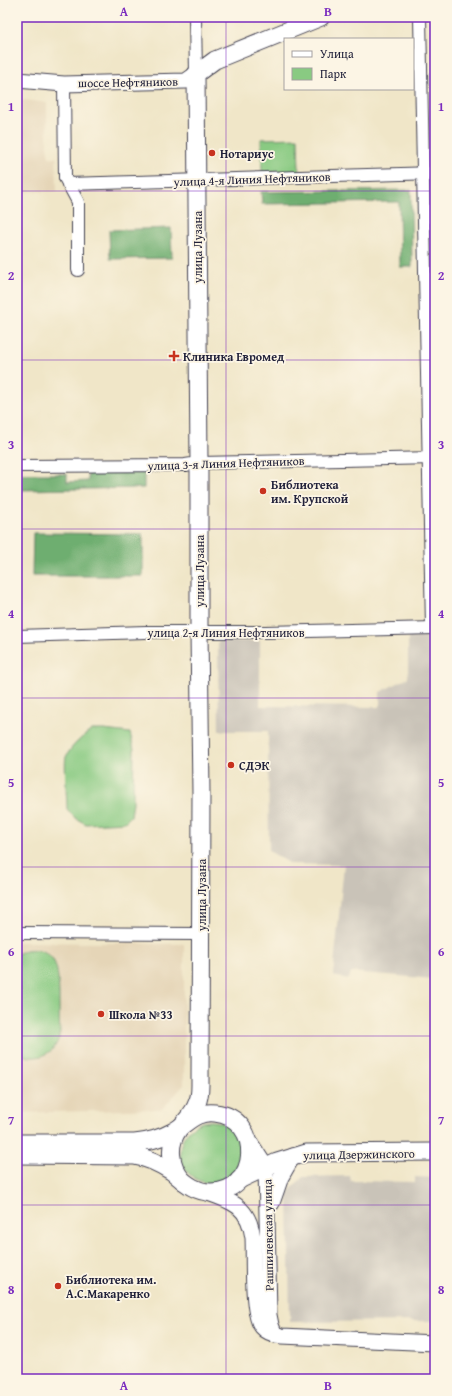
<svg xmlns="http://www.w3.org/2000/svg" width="452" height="1396" font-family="'Gentium Book Plus',serif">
<rect width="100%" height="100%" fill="#fcf5e5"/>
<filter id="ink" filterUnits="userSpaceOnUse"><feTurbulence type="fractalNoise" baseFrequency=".025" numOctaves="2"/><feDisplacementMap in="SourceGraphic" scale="8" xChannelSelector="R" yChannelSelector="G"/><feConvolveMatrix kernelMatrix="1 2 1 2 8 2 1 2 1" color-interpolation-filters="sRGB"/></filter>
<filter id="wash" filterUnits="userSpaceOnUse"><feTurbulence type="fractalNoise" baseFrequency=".012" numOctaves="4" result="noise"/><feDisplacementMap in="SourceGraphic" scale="16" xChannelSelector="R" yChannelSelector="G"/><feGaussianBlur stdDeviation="0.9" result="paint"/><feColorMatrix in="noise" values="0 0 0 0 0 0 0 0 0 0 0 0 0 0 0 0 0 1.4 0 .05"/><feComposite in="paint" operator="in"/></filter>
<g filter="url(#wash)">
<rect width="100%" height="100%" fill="#f0e6c8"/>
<g fill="#e5d5b7">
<path d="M17,99L47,103V147L49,157H56L57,191L17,192Z"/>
<path d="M17,942L184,944V1085L162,1109L17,1113Z"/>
</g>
<g fill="#c9c3b8">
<path d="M408,634H435V979L351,972L349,979L333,976L344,865L291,864L269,851L268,731H219L218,641H260V706L380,707V692L408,678Z"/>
<path d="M350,1176L351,1181L415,1182V1177L435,1178V1321L290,1322L288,1192L303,1177Z"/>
</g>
<g fill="#89ca82" stroke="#56765e">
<path d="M298,138L299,172L262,173L261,139Z"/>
<path d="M92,730H104L130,733L134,749L133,803L131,816L125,822L86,824L75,818L67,809C67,801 64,761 66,757C71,746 82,737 92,730Z"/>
<path d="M26,950C58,946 58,971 59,994C59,1007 59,1019 60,1032C58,1054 35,1064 17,1052V954Z"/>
<circle cx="211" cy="1152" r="31"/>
</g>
<g fill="#6eae70" stroke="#486856">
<path d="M411,190L412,267H400L399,202L262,204L261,192Z"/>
<path d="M171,228L172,258L110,259L109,230Z"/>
<path d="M88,472H144V488L17,490V474H67V482L88,481Z"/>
<path d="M33,533L143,534V576H32Z"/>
</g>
</g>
<g filter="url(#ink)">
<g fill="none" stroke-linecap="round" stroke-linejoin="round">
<defs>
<g id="minor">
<path d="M195,17L196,74"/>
<path d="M420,17L432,628"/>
<path d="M64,84L65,178L78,202V270"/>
<path d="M68,184L435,173"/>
<path d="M17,466L185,465L199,463L435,458"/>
<path d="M17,636L146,632H266L435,628"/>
<path d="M17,933L201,934"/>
</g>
<g id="tertiary">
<path d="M17,80L64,84L143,82L186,81L196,74"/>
<path d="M248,1139L266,1167L269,1315L271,1325L275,1335"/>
<path d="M205,1192C232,1201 249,1206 253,1238C254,1256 251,1315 262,1327C267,1333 275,1335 282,1336L435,1343"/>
<path d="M272,1203L281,1177L293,1156"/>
</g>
<g id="secondary">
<path d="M17,1143H135C148,1141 160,1139 172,1132C188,1124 194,1111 215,1113C264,1118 260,1193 210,1192C193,1192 183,1180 171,1171C159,1163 148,1158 135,1156L17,1155"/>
<path d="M239,1180L277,1162L306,1153L435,1152"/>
<path d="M183,1181C170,1166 167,1145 179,1129C185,1121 194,1113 197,1103C200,1097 200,1091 200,1085L201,793L199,632V463L196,74L215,60L321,17"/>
</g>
</defs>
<use href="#minor" stroke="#413f50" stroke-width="14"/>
<use href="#tertiary" stroke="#413f50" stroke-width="17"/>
<use href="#secondary" stroke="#413f50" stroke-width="19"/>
<use href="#minor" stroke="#fff" stroke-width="12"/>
<use href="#tertiary" stroke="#fff" stroke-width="15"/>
<use href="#secondary" stroke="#fff" stroke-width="17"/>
</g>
</g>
<path fill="none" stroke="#7b2cbf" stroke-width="1" stroke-opacity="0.55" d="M226,17V1379M17,191H435M17,360H435M17,529H435M17,698H435M17,867H435M17,1036H435M17,1205H435"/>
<g fill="#c8321e" stroke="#fcf5e5" stroke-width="1.5">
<circle cx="212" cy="153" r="4"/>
<path d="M172 350h4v4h4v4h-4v4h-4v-4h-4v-4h4z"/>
<circle cx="263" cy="491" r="4"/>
<circle cx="231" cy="765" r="4"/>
<circle cx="101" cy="1014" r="4"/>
<circle cx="58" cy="1286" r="4"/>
</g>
<g text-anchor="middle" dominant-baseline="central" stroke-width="3.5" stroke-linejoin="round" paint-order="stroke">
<g font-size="12" fill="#22223b" stroke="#fcf5e5">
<text transform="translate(128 82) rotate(-1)">шоссе Нефтяников</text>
<text transform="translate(252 179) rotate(-2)">улица 4-я Линия Нефтяников</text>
<text transform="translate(197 247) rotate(-90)">улица Лузана</text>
<text transform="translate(226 463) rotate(-2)">улица 3-я Линия Нефтяников</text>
<text transform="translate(199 571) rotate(-90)">улица Лузана</text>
<text x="226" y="632">улица 2-я Линия Нефтяников</text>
<text transform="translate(201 895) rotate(-90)">улица Лузана</text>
<text transform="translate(359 1154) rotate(-1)">улица Дзержинского</text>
<text transform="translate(268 1235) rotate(-91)">Рашпилевская улица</text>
</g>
<g font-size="12" font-weight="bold" fill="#22223b" stroke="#fcf5e5" text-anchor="start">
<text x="220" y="153">Нотариус</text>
<text x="183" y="356">Клиника Евромед</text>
<text x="271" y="484">Библиотека<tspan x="271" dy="14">им. Крупской</tspan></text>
<text x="239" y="765">СДЭК</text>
<text x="109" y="1014">Школа №33</text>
<text x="66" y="1279">Библиотека им.<tspan x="66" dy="14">А.С.Макаренко</tspan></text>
</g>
</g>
<rect width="452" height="1396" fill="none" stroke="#fcf5e5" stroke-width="44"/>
<rect x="284" y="38" width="130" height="52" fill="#fcf5e5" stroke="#a5a1a1"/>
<rect x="292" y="51" width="20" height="6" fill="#ffffff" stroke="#a5a1a1"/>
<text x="320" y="58" font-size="12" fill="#22223b">Улица</text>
<rect x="292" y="68" width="20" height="12" fill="#89ca82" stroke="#a5a1a1"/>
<text x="320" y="78" font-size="12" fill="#22223b">Парк</text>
<rect x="22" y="22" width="408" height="1352" fill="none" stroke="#7b2cbf" stroke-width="1.5"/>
<g font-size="13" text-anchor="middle" font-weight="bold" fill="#7b2cbf">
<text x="124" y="16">A</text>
<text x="328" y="16">B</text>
<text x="11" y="111">1</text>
<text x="441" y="111">1</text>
<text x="11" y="280">2</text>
<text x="441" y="280">2</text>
<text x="11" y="449">3</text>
<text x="441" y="449">3</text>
<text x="11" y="618">4</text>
<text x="441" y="618">4</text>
<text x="11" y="787">5</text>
<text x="441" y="787">5</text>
<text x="11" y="956">6</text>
<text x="441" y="956">6</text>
<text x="11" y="1125">7</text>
<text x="441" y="1125">7</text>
<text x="11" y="1294">8</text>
<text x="441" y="1294">8</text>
<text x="124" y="1390">A</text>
<text x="328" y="1390">B</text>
</g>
</svg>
